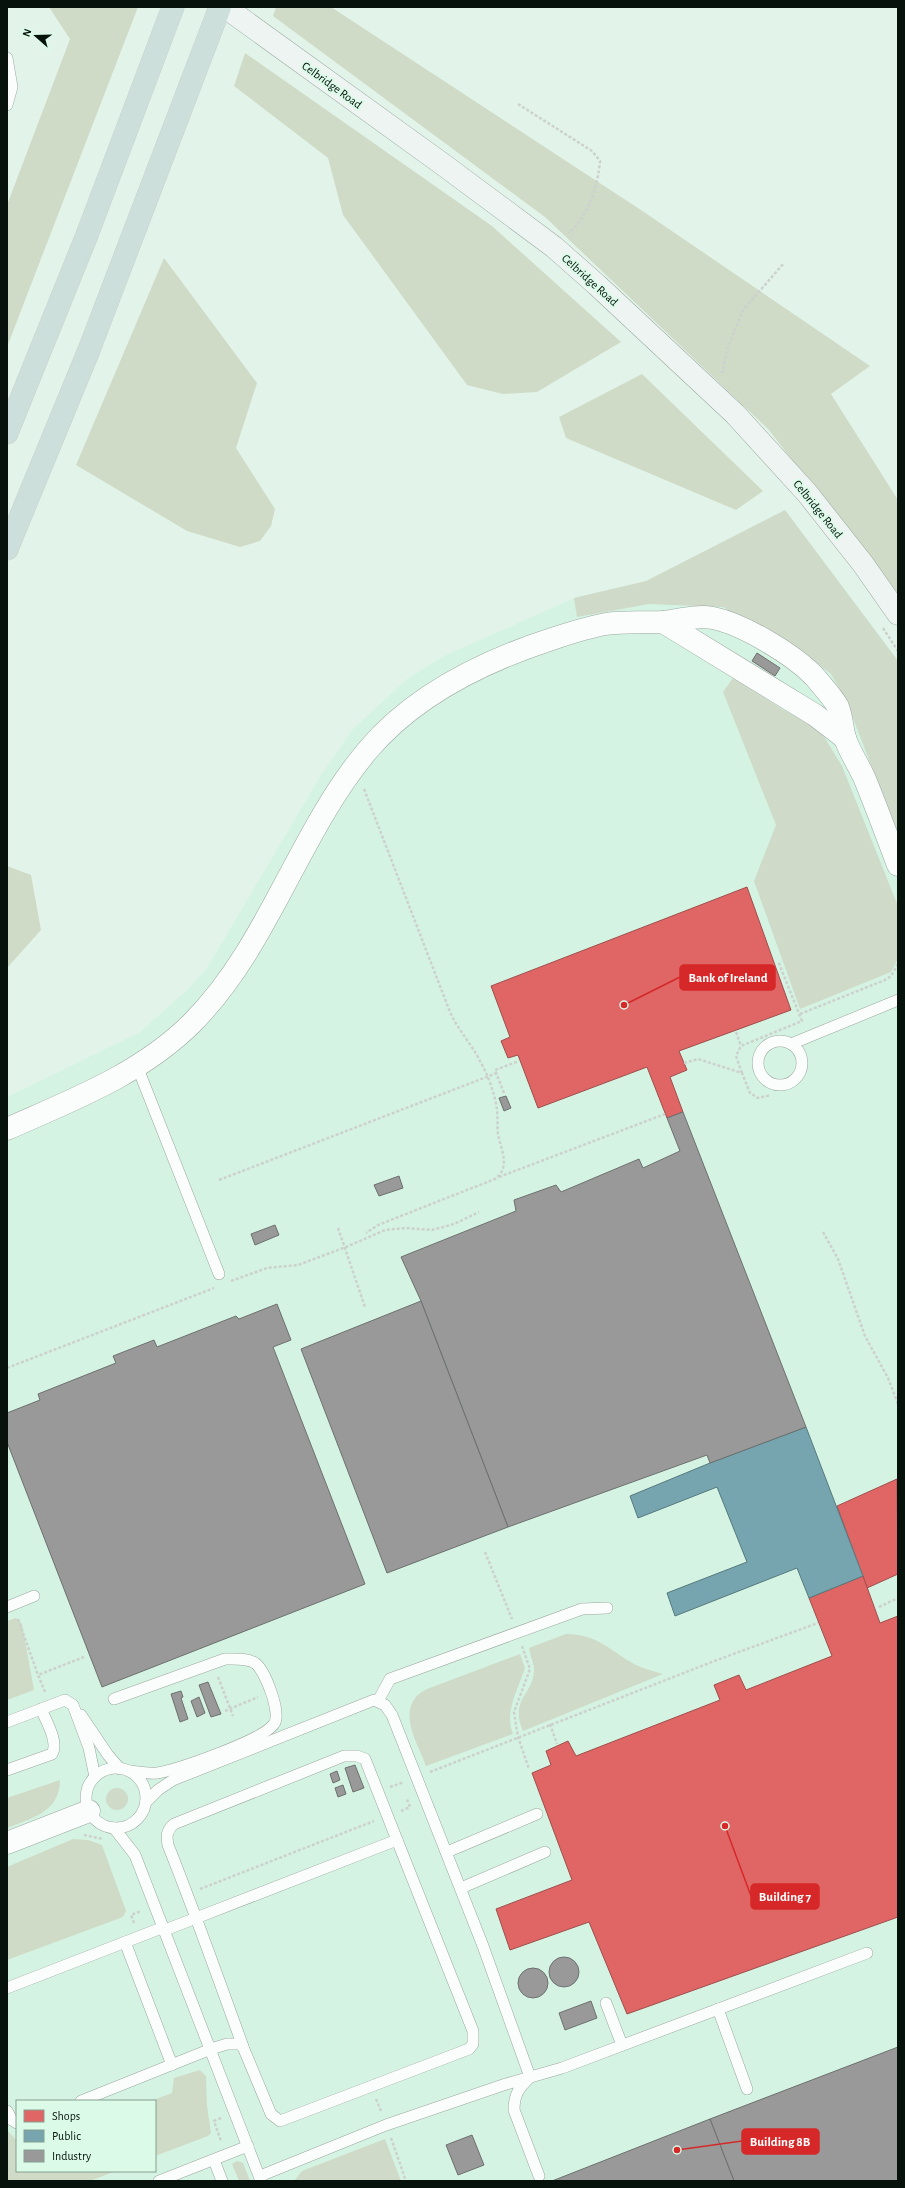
<svg xmlns="http://www.w3.org/2000/svg" width="905" height="2188" font-family="'Alegreya Sans',sans-serif">
<rect width="100%" height="100%" fill="#e2f4e9"/>
<path fill="#d5f3e2" fill-rule="evenodd" d="M785,510L898,660V2181H7V1097L140,1032L188,989L207,968L321,775L353,729L407,679L442,657L574,598L647,581ZM17,2101H155V2171H17Z"/>
<g fill="#cfdac8">
<path d="M785,510L898,661V835L846,700L831,674L797,647L723,607L649,604L577,617L574,598L646,581Z"/>
<path d="M733,678L782,709L820,730L842,766L898,906V959L891,972L800,1009L754,881L776,825L723,692Z"/>
<path d="M566,1634C598,1634 610,1651 636,1665C644,1669 654,1671 663,1674L523,1731C509,1699 534,1694 534,1670C534,1663 530,1655 529,1648Z"/>
<path d="M520,1654L525,1668C518,1690 504,1712 513,1734L426,1766C419,1746 400,1718 415,1698C418,1694 423,1691 427,1689Z"/>
<circle cx="117" cy="1799" r="11"/>
<path d="M385,2139L401,2181H294L302,2171Z"/>
<path d="M237,2161L243,2163L250,2181H239L232,2164Z"/>
</g>
<g fill="#cfdbc6">
<path d="M49,7H138L7,347V205L70,39Z"/>
<path d="M276,7H331L644,212L870,366L831,394L898,500V596L768,429L545,217L273,16Z"/>
<path d="M245,53L492,226L621,342L537,392L503,394L467,385L343,215L328,158L234,86Z"/>
<path d="M164,258L257,383L236,448L275,509L271,526L260,541L240,547L187,531L76,465Z"/>
<path d="M642,374L763,491L736,510L566,438L559,417Z"/>
<path d="M7,866L31,875L41,930L7,968Z"/>
<path d="M16,1618L22,1624L34,1690L7,1700V1621Z"/>
<path d="M60,1780C60,1812 32,1818 7,1828V1798Z"/>
<path d="M73,1839L88,1840L102,1845L126,1911L123,1917L7,1960V1867Z"/>
<path d="M200,2070L206,2076L207,2106L211,2133L208,2136L155,2156V2101H151L172,2093L174,2078Z"/>
<path d="M7,2130L17,2141V2171H116L90,2181H7Z"/>
</g>
<g fill="#e06666" stroke="#9f4d4b">
<path d="M747,887L791,1010L679,1051L687,1070L670,1077L683,1112L667,1118L647,1067L538,1108L518,1055L508,1058L501,1041L510,1037L491,986Z"/>
<path d="M897,1479L898,1574L867,1588L837,1506Z"/>
<path d="M863,1576L880,1623L898,1616V1917L627,2014L589,1922L510,1950L496,1909L572,1880L532,1773L551,1765L546,1751L568,1741L576,1756L720,1700L714,1685L739,1675L746,1690L832,1656L809,1598Z"/>
</g>
<path fill="#76a5af" stroke="#55797e" d="M806,1427L863,1576L809,1598L797,1568L675,1616L667,1593L747,1562L717,1487L638,1518L630,1496L710,1463Z"/>
<g fill="#999" stroke="#6d706f">
<path d="M757,653L780,668L775,676L752,661Z"/>
<path d="M506,1096L511,1108L504,1111L499,1098Z"/>
<path d="M683,1112L806,1427L710,1463L707,1455L508,1527L421,1301L401,1257L516,1211L514,1200L556,1185L561,1192L639,1159L643,1168L680,1151L667,1118Z"/>
<path d="M399,1176L403,1188L379,1196L374,1185Z"/>
<path d="M275,1225L279,1235L255,1245L251,1234Z"/>
<path d="M421,1301L508,1527L387,1573L301,1349Z"/>
<path d="M277,1304L291,1340L273,1347L365,1584L102,1687L7,1442V1413L40,1400L38,1394L116,1363L113,1356L154,1340L157,1347L236,1316L239,1319Z"/>
<path d="M208,1682L221,1714L211,1717L199,1685Z"/>
<path d="M181,1691L183,1697L181,1698L188,1719L180,1722L171,1694Z"/>
<path d="M199,1697L205,1713L197,1717L191,1701Z"/>
<path d="M355,1765L364,1788L353,1792L345,1768Z"/>
<path d="M337,1771L340,1780L333,1783L330,1774Z"/>
<path d="M343,1785L346,1794L338,1797L335,1788Z"/>
<circle cx="564" cy="1972" r="15"/>
<circle cx="533" cy="1983" r="15"/>
<path d="M591,2001L597,2018L565,2030L559,2013Z"/>
<path d="M898,2047V2181H734L710,2119Z"/>
<path d="M710,2119L734,2181H552Z"/>
<path d="M472,2135L484,2165L458,2175L446,2145Z"/>
</g>
<g fill="none" stroke-linecap="round" stroke-linejoin="round">
<defs>
<g id="lane">
<path d="M7,58L12,87L7,105"/>
<circle cx="780" cy="1063" r="22"/>
<path d="M791,1044L898,1000"/>
<path d="M137,1066L219,1274"/>
<path d="M7,1607L34,1596"/>
<path d="M114,1699L225,1659C234,1659 247,1658 255,1663C265,1670 282,1714 274,1724C263,1740 177,1770 157,1773C148,1774 138,1772 129,1771"/>
<path d="M378,1701L390,1679L582,1609L607,1608"/>
<path d="M81,1715L108,1755L120,1769"/>
<path d="M7,1722L65,1700L73,1705L89,1748L95,1777"/>
<circle cx="116" cy="1798" r="30"/>
<path d="M7,1770L52,1754C59,1742 46,1721 41,1709"/>
<path d="M146,1802L158,1790L173,1780L374,1700L385,1705L392,1715L483,1946L530,2077C519,2088 514,2094 514,2110L539,2176"/>
<path d="M114,1828L135,1855L261,2181"/>
<path d="M447,1852L537,1814"/>
<path d="M461,1888L545,1852"/>
<path d="M165,1930L196,1918L384,1845L397,1840L365,1759L357,1756H344L174,1824C167,1830 166,1835 168,1845C194,1910 217,1975 241,2041L243,2047"/>
<path d="M125,1942L172,2065"/>
<path d="M7,1988L164,1927"/>
<path d="M606,2003L622,2045"/>
<path d="M718,2009L747,2089"/>
<path d="M81,2101L211,2049L227,2044H240L243,2047L271,2114L280,2121L469,2049L473,2044V2031L397,1840"/>
<path d="M7,2111L12,2120L17,2123"/>
<path d="M214,2160L222,2181"/>
<path d="M260,2176L386,2125L506,2084L562,2068L867,1953"/>
<path d="M159,2181L248,2146"/>
</g>
<g id="street">
<path d="M663,622L815,715L845,738"/>
<path d="M7,1129C72,1100 139,1075 191,1024C269,946 297,835 367,751C414,695 484,661 552,639C570,633 588,627 606,624C625,621 644,623 663,622C679,620 696,615 713,618C743,624 794,655 815,677C822,686 833,697 838,707C842,717 842,728 845,738C849,751 858,764 864,777C876,806 887,836 898,865"/>
<path d="M7,1843L89,1811"/>
</g>
<path id="secondary" d="M225,7L441,163L554,247L597,285L735,414L807,493L863,564L898,614"/>
<g id="highway">
<path d="M7,433L87,235L173,7"/>
<path d="M7,549L89,350L220,7"/>
</g>
</defs>
<use href="#lane" stroke="#9aa8a0" stroke-width="12"/>
<use href="#street" stroke="#9aa8a0" stroke-width="23"/>
<use href="#secondary" stroke="#9aa8a0" stroke-width="23"/>
<use href="#highway" stroke="#c8d0cb" stroke-width="23"/>
<g stroke="#ccd1ce" stroke-width="2.5" stroke-dasharray="3 2" stroke-linecap="butt">
<path d="M518,104L592,151L600,161C598,186 588,217 569,233"/>
<path d="M721,373L723,371L727,350L743,310L784,263"/>
<path d="M883,628L898,651"/>
<path d="M364,789L450,1012C458,1030 471,1043 480,1061C488,1075 495,1094 497,1110C498,1118 497,1126 498,1134C501,1150 511,1167 495,1179L378,1225L366,1233"/>
<path d="M800,1014L885,980L891,976L898,964"/>
<path d="M736,1032L741,1046"/>
<path d="M684,1063L698,1059L742,1073L750,1093L758,1098L771,1095"/>
<path d="M742,1073L736,1056L741,1046L802,1021L778,961"/>
<path d="M504,1093L495,1070L519,1061"/>
<path d="M499,1177L665,1114"/>
<path d="M219,1180L497,1073"/>
<path d="M338,1228L365,1307"/>
<path d="M823,1232L838,1259L865,1336L888,1378L898,1404"/>
<path d="M231,1281L267,1268L298,1265L346,1247L385,1230L406,1228L432,1230L454,1224L479,1212"/>
<path d="M7,1368L214,1288"/>
<path d="M485,1552L512,1619"/>
<path d="M879,1607L898,1598"/>
<path d="M18,1619L38,1675"/>
<path d="M522,1646L530,1669L514,1712L518,1737L529,1769"/>
<path d="M218,1677L233,1716"/>
<path d="M45,1692L38,1675L84,1657"/>
<path d="M225,1711L258,1697"/>
<path d="M550,1724L557,1744"/>
<path d="M430,1772L717,1660L818,1623"/>
<path d="M390,1787L404,1782"/>
<path d="M401,1811L410,1807L407,1799"/>
<path d="M84,1835L103,1839"/>
<path d="M200,1889L374,1821"/>
<path d="M134,1923L131,1915L141,1911"/>
<path d="M376,2099L381,2111"/>
<path d="M221,2118L214,2121L221,2141"/>
<path d="M391,2138L406,2181"/>
</g>
<use href="#lane" stroke="#fbfdfc" stroke-width="11"/>
<use href="#street" stroke="#fbfdfc" stroke-width="22"/>
<use href="#secondary" stroke="#edf4f2" stroke-width="22"/>
<use href="#highway" stroke="#cddfdb" stroke-width="22"/>
</g>
<g text-anchor="middle" dominant-baseline="central" stroke-width="4" stroke-linejoin="round" paint-order="stroke">
<g font-size="12" fill="#07120d" stroke="#dbfbe8">
<text transform="translate(332 85) rotate(36)">Celbridge Road</text>
<text transform="translate(590 280) rotate(42)">Celbridge Road</text>
<text transform="translate(818 509) rotate(51)">Celbridge Road</text>
</g>
</g>
<path fill="none" stroke="#d62828" stroke-width="1.5" d="M624 1005L680 977M725 1826L751 1896M677 2150L742 2141"/>
<g fill="#d62828" stroke="#dbfbe8" stroke-width="1.5">
<circle cx="624" cy="1005" r="4"/>
<circle cx="725" cy="1826" r="4"/>
<circle cx="677" cy="2150" r="4"/>
</g>
<g fill="#d62828" stroke="#d62828" stroke-width="1.5">
<rect x="680" y="965" width="95" height="25" rx="4"/>
<rect x="751" y="1884" width="68" height="25" rx="4"/>
<rect x="742" y="2129" width="77" height="25" rx="4"/>
</g>
<g font-size="13" text-anchor="middle" font-weight="bold" fill="#fff">
<text x="728" y="982">Bank of Ireland</text>
<text x="785" y="1901">Building 7</text>
<text x="780" y="2146">Building 8B</text>
</g>
<rect width="905" height="2188" fill="none" stroke="#07120d" stroke-width="16"/>
<rect x="16" y="2100" width="140" height="72" fill="#dbfbe8" stroke="#869e90"/>
<rect x="24" y="2110" width="20" height="12" fill="#e06666" stroke="#869e90"/>
<text x="52" y="2120" font-size="12" fill="#07120d">Shops</text>
<rect x="24" y="2130" width="20" height="12" fill="#76a5af" stroke="#869e90"/>
<text x="52" y="2140" font-size="12" fill="#07120d">Public</text>
<rect x="24" y="2150" width="20" height="12" fill="#999999" stroke="#869e90"/>
<text x="52" y="2160" font-size="12" fill="#07120d">Industry</text>
<g transform="translate(36 36) rotate(290)" stroke="#dbfbe8" stroke-width="3" paint-order="stroke">
<path d="M0-3L7 15L0 10L-7 15Z" fill="#07120d"/>
<text y="-6" font-size="11" font-weight="bold" text-anchor="middle" fill="#07120d">N</text>
</g>
</svg>
